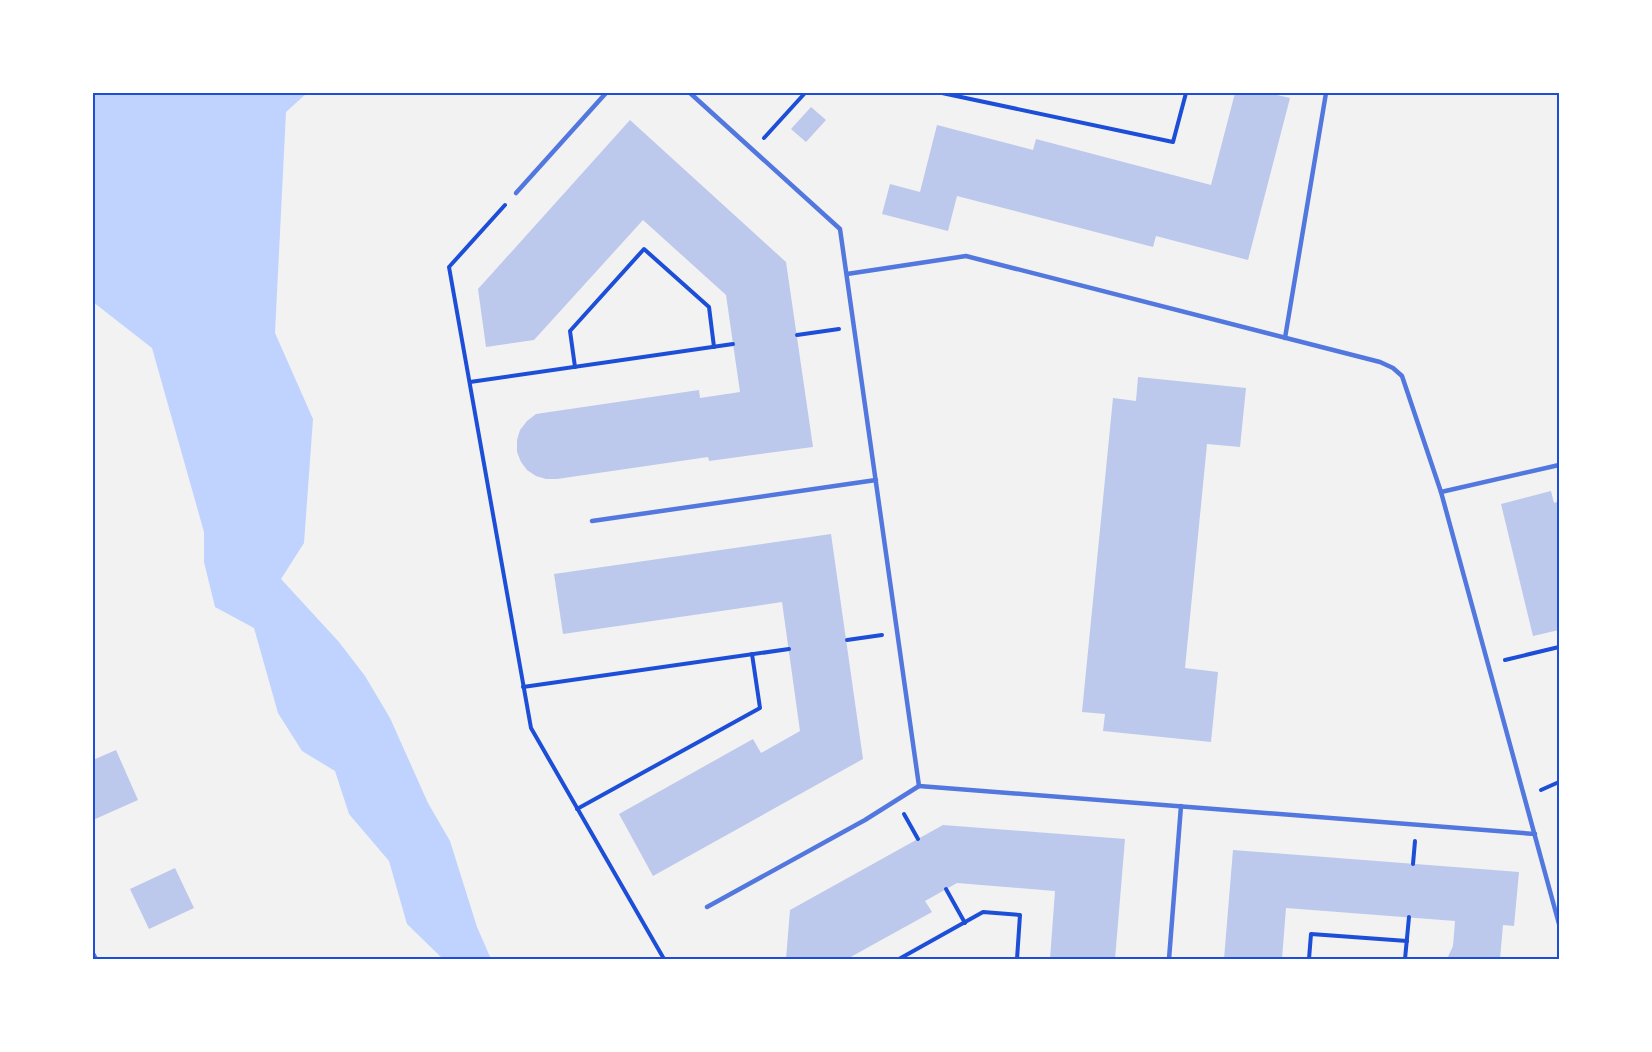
<svg xmlns="http://www.w3.org/2000/svg" width="1652" height="1052" font-family="Lato,sans-serif">
<rect width="100%" height="100%" fill="#f2f2f2"/>
<path fill="#bfd3fe" d="M93,93H307L286,112L275,333L313,419L304,543L281,579L339,642L365,676L390,718L428,803L450,841L477,927L491,959H443L407,924L389,861L349,814L335,771L302,751L278,713L254,628L215,607L204,562V532L152,348L93,302Z"/>
<g fill="#bdc9ec">
<path d="M1235,93H1278L1277,95L1290,98L1248,260L1156,236L1153,247L957,196L948,231L882,214L890,184L920,192L937,125L1033,150L1036,139L1211,185Z"/>
<path d="M811,107L826,120L806,142L791,129Z"/>
<path d="M630,120L786,262L813,447L709,461L708,457L557,479H546L536,476L527,470L521,462L517,452V440L520,430L527,421L536,414L699,390L700,398L740,392L726,295L643,220L534,340L486,347L478,289Z"/>
<path d="M1138,377L1246,388L1240,447L1207,444L1185,668L1218,672L1211,742L1103,731L1105,714L1082,712L1113,398L1136,401Z"/>
<path d="M1551,491L1554,503L1559,501V630L1533,636L1501,504Z"/>
<path d="M831,534L863,759L653,876L619,814L753,739L761,753L800,731L782,602L563,634L554,574Z"/>
<path d="M116,750L138,800L93,820V760Z"/>
<path d="M943,825L1125,839L1115,959H1050L1055,891L957,883L925,901L932,912L847,959H786L790,910Z"/>
<path d="M1233,850L1519,872L1514,926L1503,925L1500,959H1447L1453,946L1455,921L1286,908L1282,959H1224Z"/>
<path d="M175,868L194,908L149,929L130,889Z"/>
</g>
<g fill="none" stroke-linecap="round" stroke-linejoin="round">
<g stroke="#1d4ed8" stroke-width="4">
<path d="M942,93L1173,142L1186,93"/>
<path d="M764,138L805,93"/>
<path d="M505,205L449,267L531,728L664,959"/>
<path d="M797,335L839,329"/>
<path d="M575,367L570,331L644,249L709,307L714,347"/>
<path d="M470,382L733,344"/>
<path d="M847,640L882,635"/>
<path d="M1505,660L1559,647"/>
<path d="M523,687L789,649"/>
<path d="M1541,790L1559,782"/>
<path d="M577,809L760,708L752,654"/>
<path d="M904,814L918,839"/>
<path d="M1413,864L1415,841"/>
<path d="M946,889L965,923"/>
<path d="M899,959L983,912L1020,915L1017,959"/>
<path d="M1309,959L1311,934L1407,941"/>
<path d="M1405,959L1409,917"/>
</g>
<g stroke="#5277de" stroke-width="4.5">
<path d="M690,93L840,229L919,786L1535,834"/>
<path d="M516,193L606,93"/>
<path d="M847,274L966,256L1380,362L1393,368L1402,376L1441,492L1559,924"/>
<path d="M1285,338L1326,93"/>
<path d="M1441,492L1559,465"/>
<path d="M592,521L876,480"/>
<path d="M707,907L865,820L919,786"/>
<path d="M1169,959L1181,806"/>
</g>
<path stroke="#5277de" stroke-width="6" d="M93,955L95,959"/>
</g>
<rect width="1652" height="1052" fill="none" stroke="#ffffff" stroke-width="189"/>
<rect x="94" y="94" width="1464" height="864" fill="none" stroke="#1d4ed8" stroke-width="2"/>
</svg>
